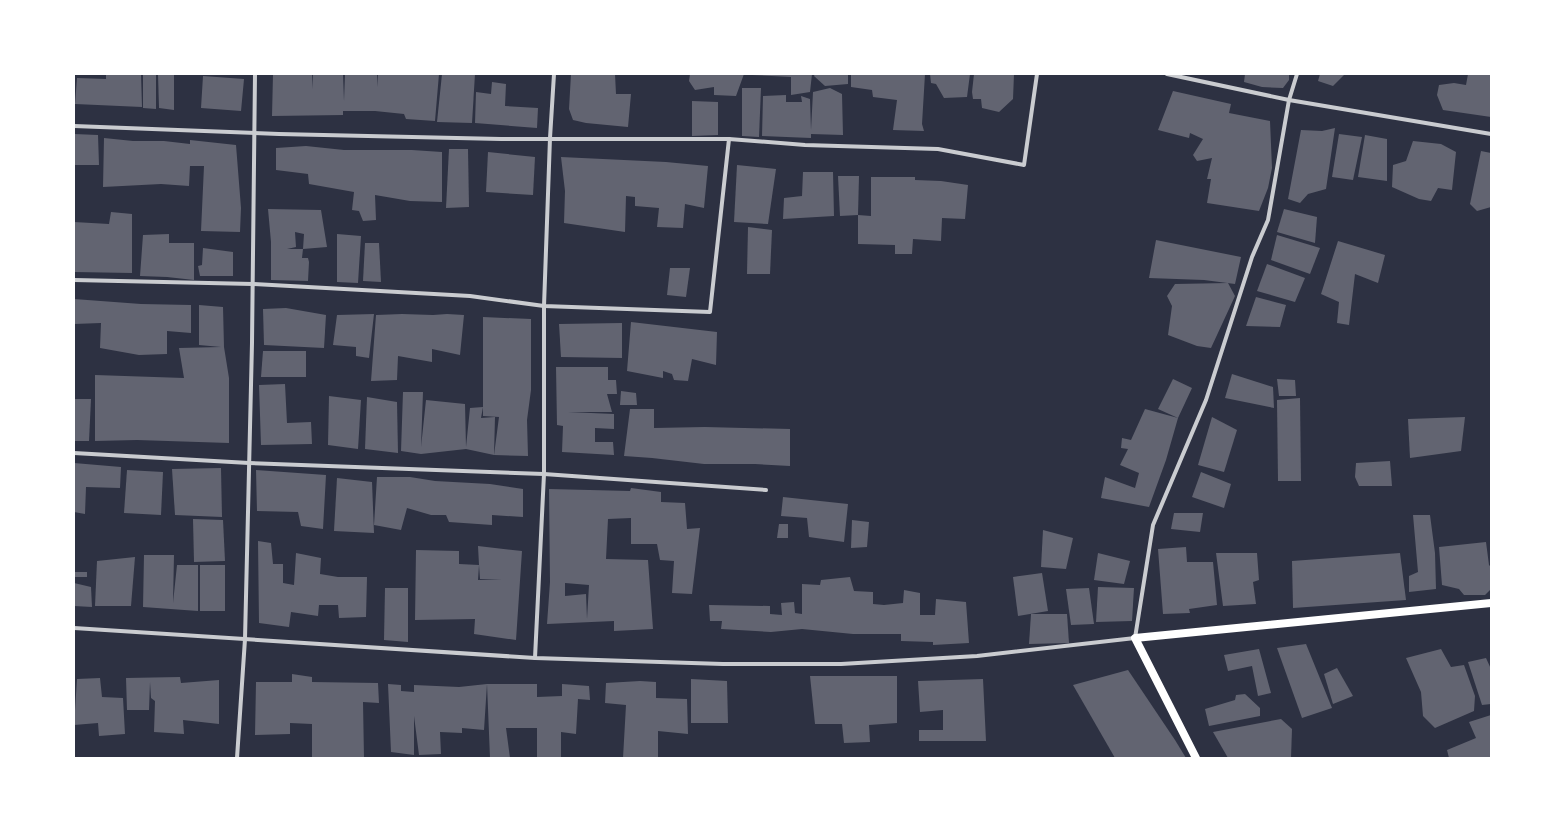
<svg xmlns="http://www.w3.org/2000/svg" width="1565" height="832" font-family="'Space Grotesk',sans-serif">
<rect width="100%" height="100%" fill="#2d3142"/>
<g fill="#626471" fill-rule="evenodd">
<path d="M106,74H141L142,107L75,104L77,78L106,79Z"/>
<path d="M143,74H156V109L143,108Z"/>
<path d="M158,74H174V110L159,108Z"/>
<path d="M273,74H312V89L313,74H343L344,101L345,74H377V87L378,74H439L435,121L406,119L404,114L375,111H343V115L272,116Z"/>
<path d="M442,74H475L472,123L437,122Z"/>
<path d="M571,74H615L616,94H631L628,127L586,123L573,120L569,109Z"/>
<path d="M690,74H744L736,96L714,95V87L695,90L689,81Z"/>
<path d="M752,74H812L810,92L791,95V77L752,75Z"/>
<path d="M815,74H848V84L825,86L814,76Z"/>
<path d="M851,74H925L922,124L924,131L893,130L897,100L873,97L872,90L851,87Z"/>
<path d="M930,74H970L967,97L944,98L936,84L931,83Z"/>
<path d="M974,74H1014L1013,99L999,112L982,108L981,99H973L972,92Z"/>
<path d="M1245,74H1289V80L1283,88L1262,87L1244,82Z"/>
<path d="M1320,74H1345L1333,86L1318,81Z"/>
<path d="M1468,74H1491V117L1443,110L1437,95L1439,85L1454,83L1466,85Z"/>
<path d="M203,76L244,79L241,111L201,108Z"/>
<path d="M492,82L506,84L505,106L538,108L537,128L475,123L476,92L491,94Z"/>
<path d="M742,88H761L759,137L742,136Z"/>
<path d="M830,88L842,94L843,135L811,134V138L762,136L763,96L786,95V102H802L801,96L810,99L811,130L813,92Z"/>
<path d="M1173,91L1231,104L1229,113L1270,121L1272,168L1268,188L1259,211L1207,203L1211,179H1207L1212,158L1197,161L1193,155L1203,139L1190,133L1189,138L1158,130Z"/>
<path d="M692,101L718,102V135L692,136Z"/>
<path d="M1335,128L1326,189L1308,194L1300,203L1288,199L1301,130L1322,131Z"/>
<path d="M74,134L98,135L99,165H74Z"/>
<path d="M1339,134L1362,137L1353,180L1332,177Z"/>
<path d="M1365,135L1387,139V181L1358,177Z"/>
<path d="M104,138L133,141H164L190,144V140L236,145L241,208L240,232L201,231L204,166H190L189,186L161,184L103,187Z"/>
<path d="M1413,141L1441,144L1456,152L1452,190L1438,188L1431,201L1419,199L1392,187L1393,165L1406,161Z"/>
<path d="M306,146L344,150H412L442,152V202L410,201L375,195L376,220L363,221L359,211L352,210L354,192L309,184L308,174L276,170V148Z"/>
<path d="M449,149H468L469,207L446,208Z"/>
<path d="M1481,151L1491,153V207L1477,211L1470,204Z"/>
<path d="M488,152L535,157L533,195L486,192Z"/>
<path d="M561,157L666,162L708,166L704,208L685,204L683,228L657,227L659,208L635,206V197L626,196L625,232L564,223L565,191Z"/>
<path d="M737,165L776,169L768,224L734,222Z"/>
<path d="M803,172H833L834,216L783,219L784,198L802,196Z"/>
<path d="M838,176H859L858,215L840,216Z"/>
<path d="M871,177H915V180L941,181L968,185L965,219L942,218L941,241L913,239L912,254H895V245L858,244V215L871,216Z"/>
<path d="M268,209L321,210L327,247L303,249L302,258H308L309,262L308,281L271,280V242ZM295,232L304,234L303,249H287L296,247Z"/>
<path d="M1284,209L1317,217L1315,243L1277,232Z"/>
<path d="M111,212L132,214V273L74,272V222L109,224Z"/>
<path d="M748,227L772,230L770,274H747Z"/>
<path d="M169,234V243H194V280L167,277L140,276L143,235Z"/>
<path d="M337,234L361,236L358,283L337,282Z"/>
<path d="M1277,235L1320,248L1310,274L1271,260Z"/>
<path d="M1156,240L1241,257L1235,284L1204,280L1149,278Z"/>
<path d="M1338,241L1385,255L1378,283L1355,274L1349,325L1337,323L1339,302L1321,294Z"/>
<path d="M365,243H379L381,282L363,281Z"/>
<path d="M203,248L233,252V276H200L198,266L202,265Z"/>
<path d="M1267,264L1305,278L1295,302L1257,291Z"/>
<path d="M670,268H690L686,297L667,295Z"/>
<path d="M1228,283L1235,296L1211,348L1197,346L1168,335L1172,306L1167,296L1175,284Z"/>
<path d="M1256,297L1286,305L1280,327L1246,326Z"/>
<path d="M74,299L141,304L191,305V333L167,331V354L139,355L100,348L101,323L74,324Z"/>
<path d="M199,305L223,307L224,347L229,378V443L137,440L95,441V375L184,378L179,348L221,347L199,345Z"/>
<path d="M286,308L326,315L324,348L264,345L263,309Z"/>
<path d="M374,314L369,358L356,356V347L333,345L337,315Z"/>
<path d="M402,314L433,315L447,314L464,315L460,355L432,349V362L398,356L397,380L371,381L376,315Z"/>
<path d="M483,317L531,319V390L527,420L528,456L494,455L499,417L483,416Z"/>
<path d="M631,322L717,332L716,365L692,359L688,381L674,380L672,374L663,371V378L627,371Z"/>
<path d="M622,323V358L561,357L559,324Z"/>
<path d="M263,351H306V377H261Z"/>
<path d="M556,367H608V380H616L617,394H607L612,412H568L614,414V429L595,428V442H613L614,455L562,452L563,426L557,425Z"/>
<path d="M1232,374L1273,387L1274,408L1225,398Z"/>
<path d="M1173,379L1192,388L1178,418L1166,460L1149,507L1101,498L1105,477L1135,488L1139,473L1120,465L1128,449L1121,448L1122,438L1131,440L1145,409L1178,418L1158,409Z"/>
<path d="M1277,379L1295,380L1296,396H1279Z"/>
<path d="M285,384L287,423L311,422L312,444L261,445L259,385Z"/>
<path d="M621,391L636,393L637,405H620Z"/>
<path d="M403,392H423L421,447L426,400L465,404L466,447L470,408L483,407L481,418L495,417L494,455L466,449L421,454L401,451Z"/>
<path d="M329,396L361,400L358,449L328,445Z"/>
<path d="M367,397L397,402L398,453L365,449Z"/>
<path d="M1300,398L1301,481H1278L1277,400Z"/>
<path d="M74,399H91L89,441H74Z"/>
<path d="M630,409H654V428L705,427L790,429V466L755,464H704L652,458L624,456Z"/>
<path d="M1212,417L1237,430L1224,472L1198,465Z"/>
<path d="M1465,417L1461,451L1410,458L1408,419Z"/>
<path d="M1390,461L1392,486H1359L1355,477L1356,463Z"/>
<path d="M74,463L121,467L120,488L86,487L85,514L74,512Z"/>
<path d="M221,468L222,517L175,515L172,469Z"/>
<path d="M127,470L163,472L161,515L124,513Z"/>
<path d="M256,470L326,475L323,529L301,526L298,512L257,511Z"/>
<path d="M1201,472L1231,484L1224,508L1192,497Z"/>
<path d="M377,477H410L435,481L490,484L523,489V517L492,515V525L449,522L446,515H431L407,508L401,530L374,525Z"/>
<path d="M337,478L372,482L374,533L334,531Z"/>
<path d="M631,488L661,492V502L685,503L687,529L700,528L692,594L672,593L674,561L660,560L657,544H631V518L608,519L606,559L648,560L653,629L614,631V621L547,624L550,582L549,489L630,491ZM565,583L589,585L587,619L586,594L565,596Z"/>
<path d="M783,497L848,504L844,542L809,537L807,518L781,516Z"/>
<path d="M1174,513H1203L1200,532L1171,529Z"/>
<path d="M1413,515H1430L1435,553L1436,589L1409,592V576L1418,572Z"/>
<path d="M193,519L223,520L225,561L194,562Z"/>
<path d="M852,520L869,522L867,547L851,548Z"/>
<path d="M779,524H788V538H777Z"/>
<path d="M1043,530L1073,538L1066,569L1041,567Z"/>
<path d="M258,541L271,543L273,564H283V583L294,585L296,553L321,558L320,574L338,577H367L366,617L339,618L338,605H319L318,616L291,612L289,627L259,623Z"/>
<path d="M1486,542L1489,565L1491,567V589L1485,595H1464L1459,589L1442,585L1439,547Z"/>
<path d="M478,546L522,551L516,640L474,634L475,619L415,620L416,550L459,551V564L479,565L478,580L502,579H480L479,565Z"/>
<path d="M1186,547L1187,562H1213L1217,605L1189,609L1190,613L1163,614L1158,549Z"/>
<path d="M1098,553L1130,561L1124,584L1094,580Z"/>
<path d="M1216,553H1257L1259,580L1253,582L1256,604L1223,606Z"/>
<path d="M1400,553L1406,600L1293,608L1292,561Z"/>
<path d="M144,555H174L173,603L177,565H198V611L143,607Z"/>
<path d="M135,557L131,606H95L97,561Z"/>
<rect x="200" y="565" width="25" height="46"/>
<rect x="74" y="572" width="13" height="5"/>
<path d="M1042,573L1048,611L1018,616L1013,577Z"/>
<path d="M850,577L854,591L873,592V604L884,605L903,603L904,590L920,593V615H935L936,599L966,602L969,643L933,645V642L901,641V634H853L802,629L771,632L721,629L722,621H710L709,605L770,606V614L782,615L781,603L794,602L795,613L802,614V584L820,585L821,580Z"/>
<path d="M74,583L91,587L92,607L74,606Z"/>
<path d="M1098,587L1134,588L1132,621L1096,622Z"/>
<path d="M385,588H408V642L384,640Z"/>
<path d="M1089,588L1094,624L1071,625L1066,589Z"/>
<path d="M1031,614H1067L1069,643L1029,644Z"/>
<path d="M1306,644L1332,708L1302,718L1277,648Z"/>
<path d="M1259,649L1271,693L1258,696L1252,666L1228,671L1224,655Z"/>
<path d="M1441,649L1451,667L1464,665L1475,696L1474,711L1435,728L1423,716L1421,692L1406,658Z"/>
<path d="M1486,658L1491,669V704L1482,705L1468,662Z"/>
<path d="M1337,668L1353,696L1333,704L1324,674Z"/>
<path d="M1128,670L1175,740L1186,758H1115L1073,685Z"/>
<path d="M292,674L312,677V682L378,683L379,703L363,702L364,758H312V724L290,723V734L255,735L256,682H292Z"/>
<path d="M810,676H897V723L869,725L870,742L844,743L842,724H815Z"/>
<path d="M74,677H75V710L77,679L100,678L102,697L123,698L125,734L99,736L98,723L74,725Z"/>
<path d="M180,677L181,683L219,680V724L183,720L184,734L154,732L155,701L151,698L150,682L149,710H127L126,678Z"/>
<path d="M691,679L727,681L728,723H691Z"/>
<path d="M983,679L986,741H919V730H943V710L920,712L918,681Z"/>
<path d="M640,681L656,682V698L687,699L688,734L658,731V758H623L626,705L605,703L606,683Z"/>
<path d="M388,684L401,685V691L414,692V685L459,687L487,684H537V697L562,696V684L589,686L590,700L578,699L576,734L561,732V758H537V728H506L510,758H490L487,684L484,730L462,728V733L440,732L441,754L419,755L414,716V755L391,752Z"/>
<path d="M1245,694L1260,708V716L1209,726L1205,709L1235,700L1236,695Z"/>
<path d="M1491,715V758H1449L1447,750L1476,738L1469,722Z"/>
<path d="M1281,719L1292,729L1291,758H1228L1213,732Z"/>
</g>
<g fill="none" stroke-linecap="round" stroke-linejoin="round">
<g stroke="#caccd0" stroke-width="4">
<path d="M1167,74L1289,100L1491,134"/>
<path d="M74,126L279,134L501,139H729L805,145L938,149L1024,165L1037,74"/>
<path d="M74,280L253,284L470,296L544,306L710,312L729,139"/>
<path d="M74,453L249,463L544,474L766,490"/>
<path d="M74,628L535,658L723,664H841L977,656L1135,638L1153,525L1206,400L1252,257L1268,220L1289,100L1297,74"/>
<path d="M535,658L544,474V306L550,138L554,74"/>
<path d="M237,758L245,639L252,343L255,74"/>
</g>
<path stroke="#fff" stroke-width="8" d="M1196,758L1135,638L1491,603"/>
</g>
<rect width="1565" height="832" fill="none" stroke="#ffffff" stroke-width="150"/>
</svg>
